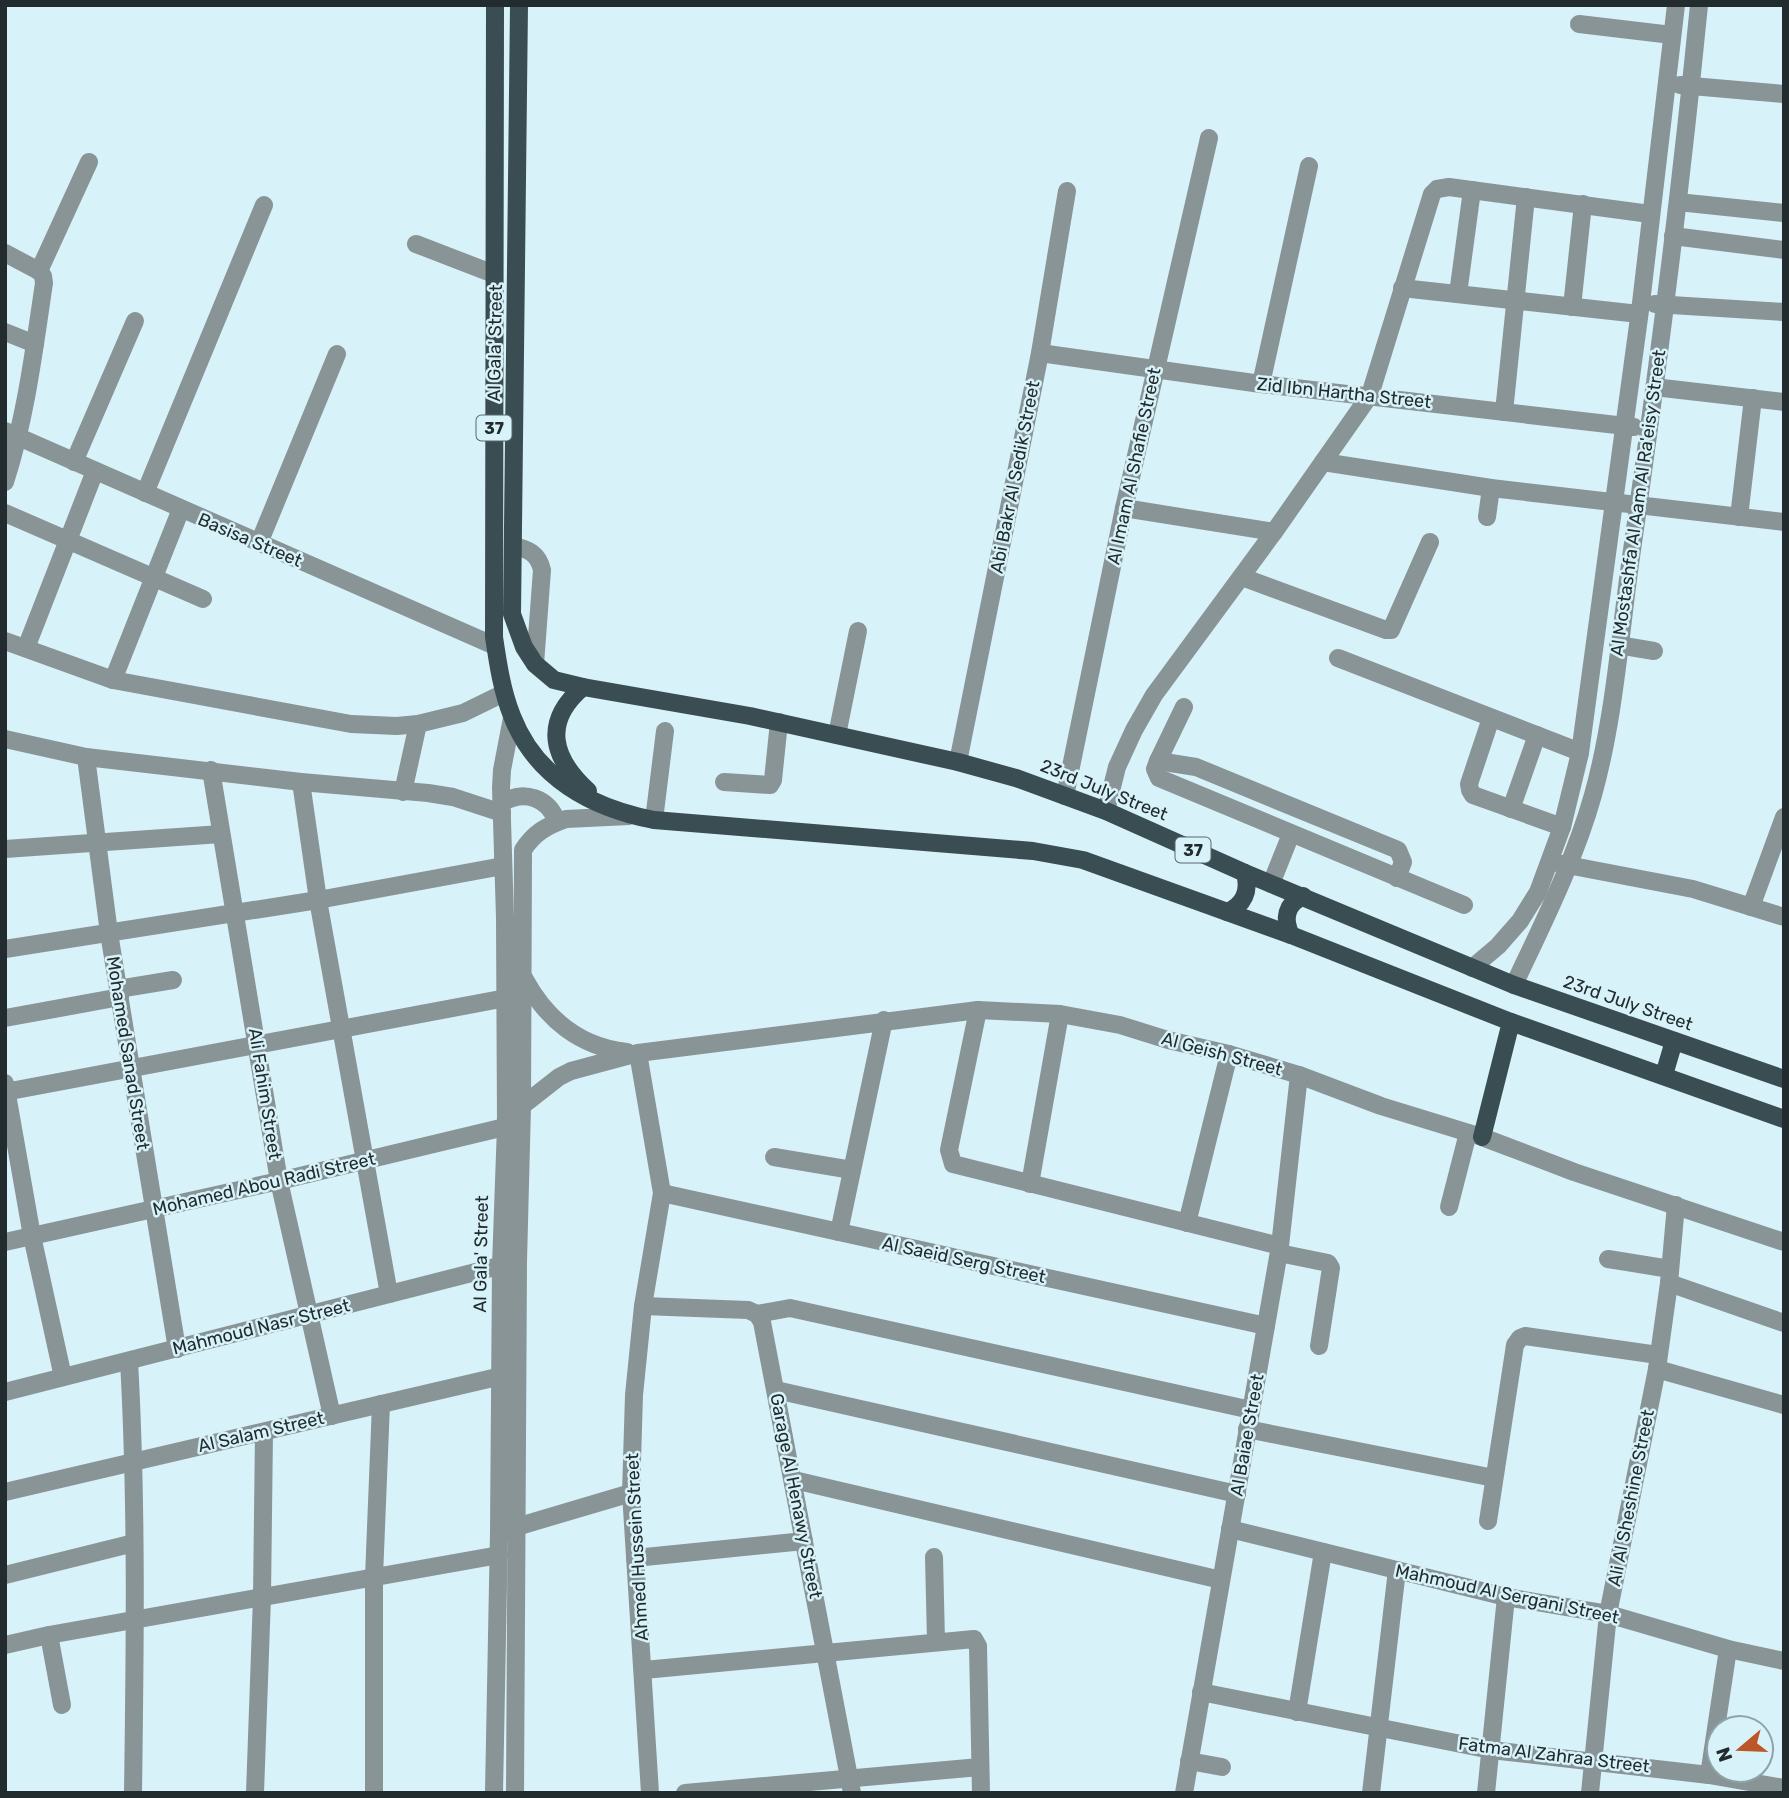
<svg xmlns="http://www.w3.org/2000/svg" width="1789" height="1798" font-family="Rubik,sans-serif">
<rect width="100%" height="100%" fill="#d8f2f9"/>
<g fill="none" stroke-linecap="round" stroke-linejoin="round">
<g stroke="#899497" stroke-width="18">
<path d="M1579,24L1672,35"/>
<path d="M1680,85L1784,94"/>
<path d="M1678,202L1784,213"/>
<path d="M1673,236L1784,250"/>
<path d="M416,244L494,274"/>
<path d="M5,253L39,271"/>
<path d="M39,271L89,162"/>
<path d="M1402,288L1639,314"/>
<path d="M1458,294L1472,190"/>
<path d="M1655,304L1784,312"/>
<path d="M1572,307L1583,204"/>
<path d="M5,332L35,344"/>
<path d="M1040,353L1261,384L1634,427"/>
<path d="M1261,384L1309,166"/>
<path d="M1654,387L1784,402"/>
<path d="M1504,412L1526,197"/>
<path d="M5,431L495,646"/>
<path d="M74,462L135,321"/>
<path d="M1323,462L1491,488L1784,522"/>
<path d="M5,482C26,417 34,350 44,283L43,276L39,271"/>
<path d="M145,493L264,205"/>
<path d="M1124,508L1274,532"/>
<path d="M5,513L203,599"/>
<path d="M1487,517L1491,488"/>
<path d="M1739,517L1753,398"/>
<path d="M259,543L337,354"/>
<path d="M513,546C528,549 538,553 542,570L535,664"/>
<path d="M1242,577L1386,630H1391L1430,542"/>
<path d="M5,641L113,680L351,724L397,726L418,724L463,713L504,693"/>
<path d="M1618,645L1654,651"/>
<path d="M26,648L95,471"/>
<path d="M1338,658L1580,752"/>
<path d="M113,680L181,509"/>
<path d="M1184,707L1158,761L1155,769L1159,778L1464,905"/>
<path d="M1491,718L1469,784L1470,790L1473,795L1562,827"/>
<path d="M837,735L858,631"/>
<path d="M5,739L86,757L301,782L428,793L453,797L502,813"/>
<path d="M86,757L109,933L177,1349"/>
<path d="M1158,761L1196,767L1398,850L1403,862L1397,878"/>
<path d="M958,762L1040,353L1067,191"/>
<path d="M211,770L279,1181L332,1416"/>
<path d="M301,782L318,900L389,1294"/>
<path d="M724,782L770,785L773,780L779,722"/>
<path d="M403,792L418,724"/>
<path d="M1065,796L1124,508L1209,138"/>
<path d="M502,803C524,789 549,798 557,822"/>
<path d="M1511,809L1537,735"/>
<path d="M1106,811L1117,767L1134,730L1154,695L1274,532L1370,395L1432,194L1437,189L1449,187L1650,214"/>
<path d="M654,820L665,731"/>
<path d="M5,849L221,834"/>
<path d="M1557,863L1693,889L1784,917"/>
<path d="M1271,884L1291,834"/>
<path d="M1751,907L1784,817"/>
<path d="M5,949L318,900L503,866"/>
<path d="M1472,968L1498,946L1520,921L1538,892L1562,827L1580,753L1641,303L1676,5"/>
<path d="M524,978C546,1019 580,1047 627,1052"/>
<path d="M1514,985C1543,923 1574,862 1593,795C1615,716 1620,632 1632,550C1658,369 1681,187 1699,5"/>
<path d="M118,989L173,980"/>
<path d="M978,1010L949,1150L953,1164L1280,1246"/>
<path d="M5,1018L120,997"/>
<path d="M638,1053L662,1193L643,1306L634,1395L631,1493L650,1793"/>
<path d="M5,1083L32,1236L63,1377"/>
<path d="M5,1092L506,998"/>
<path d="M522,1106L559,1077L571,1071L638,1053L978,1010L1060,1014L1120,1025L1168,1040L1229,1054L1299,1075L1381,1106L1482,1137L1574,1172L1784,1242"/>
<path d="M774,1157L852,1170"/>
<path d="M1030,1184L1060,1014"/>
<path d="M662,1193L1266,1326"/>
<path d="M1449,1207L1468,1133"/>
<path d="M1187,1223L1229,1054"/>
<path d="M839,1232L884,1020"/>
<path d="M5,1242L279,1181L517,1124"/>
<path d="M1279,1253L1328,1263L1331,1268L1319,1346"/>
<path d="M1608,1259L1670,1269"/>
<path d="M1669,1283L1784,1323"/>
<path d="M643,1306L748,1310L757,1314L762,1322L852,1793"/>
<path d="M757,1314L790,1308L1251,1410"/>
<path d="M129,1361C137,1505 135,1649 133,1793"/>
<path d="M1657,1369L1784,1405"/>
<path d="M776,1390L1237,1494"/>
<path d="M5,1392L511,1263"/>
<path d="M1247,1429L1494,1478"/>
<path d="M794,1480L1221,1580"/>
<path d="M5,1492L510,1374"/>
<path d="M1488,1521L1515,1345L1520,1338L1525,1336L1658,1355"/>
<path d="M1230,1529L1506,1597L1608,1614L1728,1649L1784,1661"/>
<path d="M506,1530L631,1493"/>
<path d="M934,1557L936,1641"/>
<path d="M635,1558L804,1541"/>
<path d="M5,1575L134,1543"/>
<path d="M49,1635L62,1705"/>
<path d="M5,1645L49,1635L499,1555"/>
<path d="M644,1670L974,1639L978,1646L981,1793"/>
<path d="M1201,1692L1491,1750L1709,1775L1784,1788"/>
<path d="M1297,1712L1323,1552"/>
<path d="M1189,1761L1222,1767"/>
<path d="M1709,1775L1728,1649"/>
<path d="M255,1793L262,1597L264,1432"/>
<path d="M374,1793V1577L381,1404"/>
<path d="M494,1793L499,1532L501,1265L506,1126L505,918L501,788L502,770L512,718"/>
<path d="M515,1793L518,1262L522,1106L523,850C534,833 546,826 566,819L629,816"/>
<path d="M685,1793L980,1767"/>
<path d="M1184,1793L1280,1246L1299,1075"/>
<path d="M1371,1793L1397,1570"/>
<path d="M1486,1793L1506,1597"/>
<path d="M1590,1793L1608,1614L1657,1369L1669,1283L1676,1205"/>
</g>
<g stroke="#3a4d52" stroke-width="18">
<path d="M495,5L494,637C498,664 502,691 512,716C536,778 592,808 654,820L1033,851L1083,860L1291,935L1511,1022L1784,1119"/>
<path d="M519,5L512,614L524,647L535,664L554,680L583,687L750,716L958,762L1016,778L1106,811L1245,873L1514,985L1784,1079"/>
<path d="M583,687C542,722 552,758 588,791"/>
<path d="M1227,912C1244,905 1250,891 1245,873"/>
<path d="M1291,935C1283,919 1286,904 1303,896"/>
<path d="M1664,1075L1674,1041"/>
<path d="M1482,1137L1511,1022"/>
</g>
</g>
<g text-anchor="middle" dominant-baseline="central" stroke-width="5" stroke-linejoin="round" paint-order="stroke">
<g fill="#d8f2f9" stroke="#59676b" stroke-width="2">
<rect x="476.5" y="415.5" width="35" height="25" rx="5"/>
<rect x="1175.5" y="837.5" width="35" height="25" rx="5"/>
</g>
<g font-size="16" font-weight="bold" fill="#222c2e">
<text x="494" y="428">37</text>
<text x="1193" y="850">37</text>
</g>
<g font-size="18" fill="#222c2e" stroke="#d8f2f9">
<text transform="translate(495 343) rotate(-89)">Al Gala' Street</text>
<text transform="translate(1344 393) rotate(6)">Zid Ibn Hartha Street</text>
<text transform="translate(1134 466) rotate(-78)">Al Imam Al Shafie Street</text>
<text transform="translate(1015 477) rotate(-79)">Abi Bakr Al Sedik Street</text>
<text transform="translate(1638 503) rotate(-82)">Al Mostashfa Al Aam Al Ra'eisy Street</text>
<text transform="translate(250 540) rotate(23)">Basisa Street</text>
<text transform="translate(1104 790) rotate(22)">23rd July Street</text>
<text transform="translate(1628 1003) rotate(19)">23rd July Street</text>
<text transform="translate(128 1053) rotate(81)">Mohamed Sanad Street</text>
<text transform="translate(1222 1054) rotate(15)">Al Geish Street</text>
<text transform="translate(265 1094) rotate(81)">Ali Fahim Street</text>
<text transform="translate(264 1184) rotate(-13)">Mohamed Abou Radi Street</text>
<text transform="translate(481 1254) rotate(-89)">Al Gala' Street</text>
<text transform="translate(964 1260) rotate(12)">Al Saeid Serg Street</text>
<text transform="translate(261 1327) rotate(-14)">Mahmoud Nasr Street</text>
<text transform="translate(261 1432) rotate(-13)">Al Salam Street</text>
<text transform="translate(1247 1435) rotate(-80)">Al Baiae Street</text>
<text transform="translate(796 1496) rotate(79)">Garage Al Henawy Street</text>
<text transform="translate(1631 1498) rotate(-79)">Ali Al Sheshine Street</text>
<text transform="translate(637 1547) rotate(-93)">Ahmed Hussein Street</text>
<text transform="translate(1507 1594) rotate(12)">Mahmoud Al Sergani Street</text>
<text transform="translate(1554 1755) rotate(7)">Fatma Al Zahraa Street</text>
</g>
</g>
<rect width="1789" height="1798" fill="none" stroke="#222c2e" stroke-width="14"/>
<g transform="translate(1740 1749) rotate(251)"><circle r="33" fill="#d8f2f9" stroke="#8fa3a8" stroke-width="2"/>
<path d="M0-5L12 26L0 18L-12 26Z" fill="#bc5629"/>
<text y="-10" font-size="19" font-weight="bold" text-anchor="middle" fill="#222c2e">N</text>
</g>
</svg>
